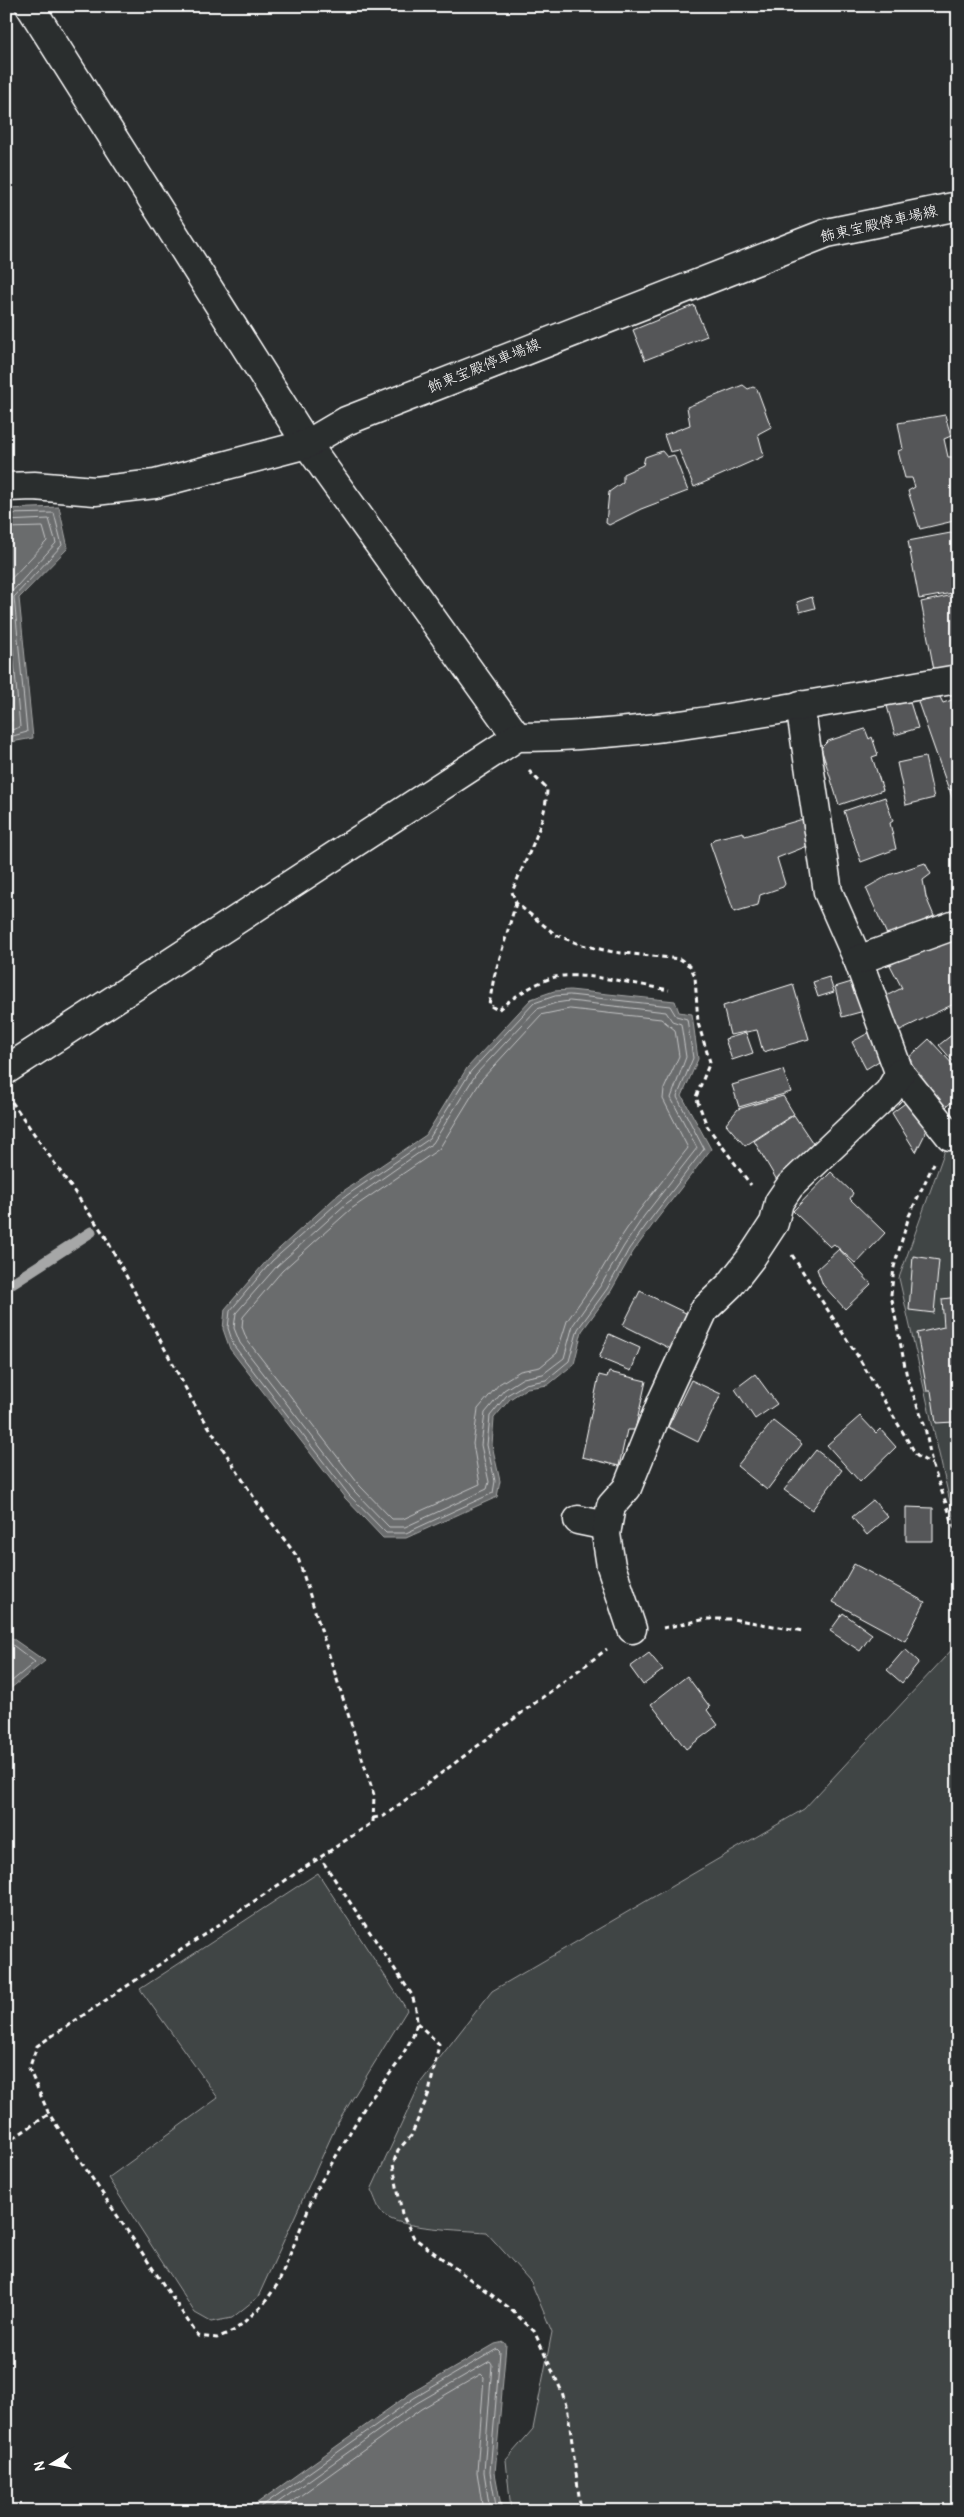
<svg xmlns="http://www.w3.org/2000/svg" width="964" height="2517" font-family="Pangolin,'Klee One',sans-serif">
<rect width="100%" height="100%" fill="#2a2d2e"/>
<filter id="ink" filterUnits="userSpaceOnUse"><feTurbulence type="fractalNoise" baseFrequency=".02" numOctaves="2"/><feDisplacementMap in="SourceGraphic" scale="10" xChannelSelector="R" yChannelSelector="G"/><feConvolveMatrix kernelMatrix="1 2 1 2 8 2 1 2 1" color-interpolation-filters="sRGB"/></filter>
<g filter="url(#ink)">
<g fill="#414445" stroke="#a0a2a2">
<path d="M958,1128V1537L899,1278L950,1136Z"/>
<path d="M958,1643V2511H511L506,2460L533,2429L552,2332L531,2282L486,2232C464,2230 400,2229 384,2215C378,2210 375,2197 371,2190L421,2082L492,1991L804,1809Z"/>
<path d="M318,1873L407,2010L337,2124L258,2297L232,2318L211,2322L195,2313L108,2178L218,2098L140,1989Z"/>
</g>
<g fill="#6a6c6d" stroke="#a6a7a7">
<path d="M59,507L68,548L19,598L33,738L6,743V509Z"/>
<path d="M570,990L675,1001L679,1012L692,1014L698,1059L682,1096L711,1149L654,1223L633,1252L611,1291L582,1331L574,1364L548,1385L527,1388L510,1399L494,1418L492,1445L500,1481L497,1497L406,1538H383L345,1498L230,1349L223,1329L225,1309L269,1258L339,1194L426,1135L467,1068L531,999L554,991Z"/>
<path d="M6,1634L45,1661L6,1692Z"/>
<path d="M504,2342L506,2345L495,2473L502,2511H246L411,2393L495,2344Z"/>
</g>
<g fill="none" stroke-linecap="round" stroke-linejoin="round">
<g stroke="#c3c4c5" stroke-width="1">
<path d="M6,514L54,513L62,545L14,597L27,732L6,738"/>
<path d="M6,521L49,519L56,543L8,596L20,727L6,732"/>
<path d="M6,528L43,527L47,541L6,584"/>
<path d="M6,661L12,721L6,724"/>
<path d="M570,995L670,1006L676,1016L687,1019L693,1058L677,1097L704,1149L650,1220L629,1249L607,1289L578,1329L569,1361L546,1380L525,1384L507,1395L490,1416L487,1445L495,1481L493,1493L406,1533H386L349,1495L234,1346L228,1328L230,1311L272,1261L343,1198L429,1139L471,1071L534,1003L555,996Z"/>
<path d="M570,1001L666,1012L672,1021L681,1024L686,1057L671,1098L697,1148L644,1216L624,1246L601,1285L573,1325L564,1358L543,1374L523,1378L504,1390L485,1413L481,1445L489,1482L487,1489L405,1527H389L354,1491L240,1343L234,1328L236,1313L277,1266L347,1203L433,1143L476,1074L537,1009L556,1003Z"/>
<path d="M570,1009L661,1019L675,1030L679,1056L664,1089L663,1099L688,1148L638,1212L618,1242L595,1281L567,1321L557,1353L540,1367L520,1371L499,1384L478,1409L473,1444L480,1484L403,1519H392L360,1486L247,1340L242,1327L243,1317L282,1271L351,1209L439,1149L482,1079L541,1015Z"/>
<path d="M6,1640L35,1662L6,1686"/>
<path d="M255,2511L414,2398L497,2349L500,2352L490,2472L497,2511"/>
<path d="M266,2511L417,2403L490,2361L492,2364L484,2472L490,2511"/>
<path d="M279,2511L421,2409L481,2374L484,2377L477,2472L483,2511"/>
</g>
<path stroke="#a6a7a7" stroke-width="11" d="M6,1287L91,1232"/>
</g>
<g fill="#555758" stroke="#fff">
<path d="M694,305L707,336L645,360L633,330Z"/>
<path d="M743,385L748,389L753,387L757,389L771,427L758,434L764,456L694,487L679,450L670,452L664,435L690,425L687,407Z"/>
<path d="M945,415L951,436L944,439L948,457H956L958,466V520L920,529L908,491L915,487L912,478H905L898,451L903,449L898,423Z"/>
<path d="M662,451L667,457L674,455L688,491L641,509L609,525L606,523L609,492L623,482V474L643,465L645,457Z"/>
<path d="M956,532L958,592L919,599L908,541Z"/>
<path d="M958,594V665L934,670L921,602Z"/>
<path d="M812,597L815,608L800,612L797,602Z"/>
<path d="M939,695L943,703L958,698V787L949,790L918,702Z"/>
<path d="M909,699L918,728L895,735L887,706Z"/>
<path d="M865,729L869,739L872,737L878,755L872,757L883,790L839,805L821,748L828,741Z"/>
<path d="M925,757L934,798L906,805L897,763Z"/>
<path d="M958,788V816L950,791Z"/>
<path d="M885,797L893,821L890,823L896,849L861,862L844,811Z"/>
<path d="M803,819L810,845L777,858L785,884L783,887L760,895L758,905L734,912L710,843L714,839L743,832L745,836Z"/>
<path d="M925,863L931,874L923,880L926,897L934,916L888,937L866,888L889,875Z"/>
<path d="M958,937V1002L898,1031L882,998L902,988L890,965L934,942Z"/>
<path d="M829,977L834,992L818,997L813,982Z"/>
<path d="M855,981L864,1011L842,1017L835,987Z"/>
<path d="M793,984L809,1039L763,1052L757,1030L730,1035L723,1006Z"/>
<path d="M958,1030V1067L939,1045Z"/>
<path d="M870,1032L884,1058L866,1069L852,1042Z"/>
<path d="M746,1033L753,1053L732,1060L725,1039Z"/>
<path d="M929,1039L958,1070V1096L946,1107L905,1061Z"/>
<path d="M783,1070L791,1092L739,1107L732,1085Z"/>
<path d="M783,1096L794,1114L745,1146L726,1124L738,1109Z"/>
<path d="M912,1098L930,1124L916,1152L892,1113Z"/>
<path d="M794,1115L818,1151L778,1182L754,1141Z"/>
<path d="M831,1172L853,1193L850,1199L885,1233L856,1264L834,1244L830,1247L793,1211Z"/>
<path d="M839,1249L871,1284L845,1309L823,1285L817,1269Z"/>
<path d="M913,1256L939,1260L934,1313L909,1310Z"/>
<path d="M640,1291L688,1314L671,1349L623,1325Z"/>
<path d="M958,1297V1433H957L954,1422L936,1423L931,1391H927L917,1333L944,1327L942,1299Z"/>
<path d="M609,1334L640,1348L631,1371L599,1358Z"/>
<path d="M609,1372L646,1381L635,1430H627L619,1466L582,1457L599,1375L607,1377Z"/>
<path d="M755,1374L777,1404L755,1419L735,1389Z"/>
<path d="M691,1380L721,1394L698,1442L668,1427Z"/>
<path d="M860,1416L876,1433L880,1429L896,1447L860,1482L827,1445Z"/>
<path d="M773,1421L802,1444L767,1490L737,1466Z"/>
<path d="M816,1450L842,1470L812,1510L784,1490Z"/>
<path d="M873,1500L888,1517L867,1535L852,1517Z"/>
<path d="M906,1507L933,1508V1541H906Z"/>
<path d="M854,1564L925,1602L905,1641L833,1602Z"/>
<path d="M843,1613L872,1634L860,1651L830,1631Z"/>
<path d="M905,1649L919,1662L902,1683L887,1670Z"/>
<path d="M649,1653L663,1670L643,1685L630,1667Z"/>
<path d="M687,1676L710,1707L707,1710L718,1725L686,1749L651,1704Z"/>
</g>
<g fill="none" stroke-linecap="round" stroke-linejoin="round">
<defs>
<g id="street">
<path d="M30,6L307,444L517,737"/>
<path d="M800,705L828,892L858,960L899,1072L950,1136"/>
<path d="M858,960L958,924"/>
<path d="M6,1070L517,737C662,737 814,702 958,679"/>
<path d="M578,1520L607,1526"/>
<path d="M632,1629L611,1566L606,1534L611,1506L627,1488L662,1401L704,1310L730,1285L751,1258L774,1223L779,1202L790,1186L889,1092L900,1073"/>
</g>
<path id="secondary" d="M6,487L34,486L95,491L155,484L307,444L346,421L827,233L958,206"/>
</defs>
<use href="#street" stroke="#fff" stroke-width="31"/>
<use href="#secondary" stroke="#fff" stroke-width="31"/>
<g stroke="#fff" stroke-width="3" stroke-dasharray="5 4" stroke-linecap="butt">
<path d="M529,771L547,789C546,824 525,860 512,892L516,903L556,935L582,945L613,952L680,959L690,966L695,976L698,1023L710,1062L696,1097L707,1126L751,1185"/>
<path d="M516,903L494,977L489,1005L498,1010C513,997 532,985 551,978C578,970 640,985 669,990"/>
<path d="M12,1102L105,1236L193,1402L258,1504L298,1558L374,1795L373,1822L37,2046L29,2069L49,2114L198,2336L217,2338L235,2330L263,2305L279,2282L315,2192L366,2105L398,2063L413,2036L417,2023L416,2009L412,1995L321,1859"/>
<path d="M934,1163L909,1216L894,1267L891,1295L907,1377L925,1427L932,1464L958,1537"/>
<path d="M792,1255L857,1355L917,1456L932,1464"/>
<path d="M663,1628L707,1619H732L803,1631"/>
<path d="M373,1818L384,1816L607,1649"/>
<path d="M417,2023L439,2044L429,2093L411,2136L398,2150L393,2164L402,2214L414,2238L508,2307L534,2331L562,2392L568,2412L581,2511"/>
<path d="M6,2143L49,2114"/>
</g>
<use href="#street" stroke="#2a2d2e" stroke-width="28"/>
<use href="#secondary" stroke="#2a2d2e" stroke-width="28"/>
</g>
</g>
<g text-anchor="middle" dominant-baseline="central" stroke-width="5" stroke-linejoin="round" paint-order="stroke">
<g font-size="15" fill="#fff" stroke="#2a2d2e">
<text transform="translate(879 224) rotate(-13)">飾東宝殿停車場線</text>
<text transform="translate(484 366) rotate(-22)">飾東宝殿停車場線</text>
</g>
</g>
<rect width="964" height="2517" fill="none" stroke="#2a2d2e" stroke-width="25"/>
<rect x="12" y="12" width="939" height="2492" fill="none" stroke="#fff" stroke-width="2" filter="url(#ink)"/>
<g transform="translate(52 2464) rotate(260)" stroke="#2a2d2e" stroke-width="4" paint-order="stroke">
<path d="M0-4L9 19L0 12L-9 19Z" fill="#ffffff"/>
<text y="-8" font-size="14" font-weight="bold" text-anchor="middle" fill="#ffffff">N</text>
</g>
</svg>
